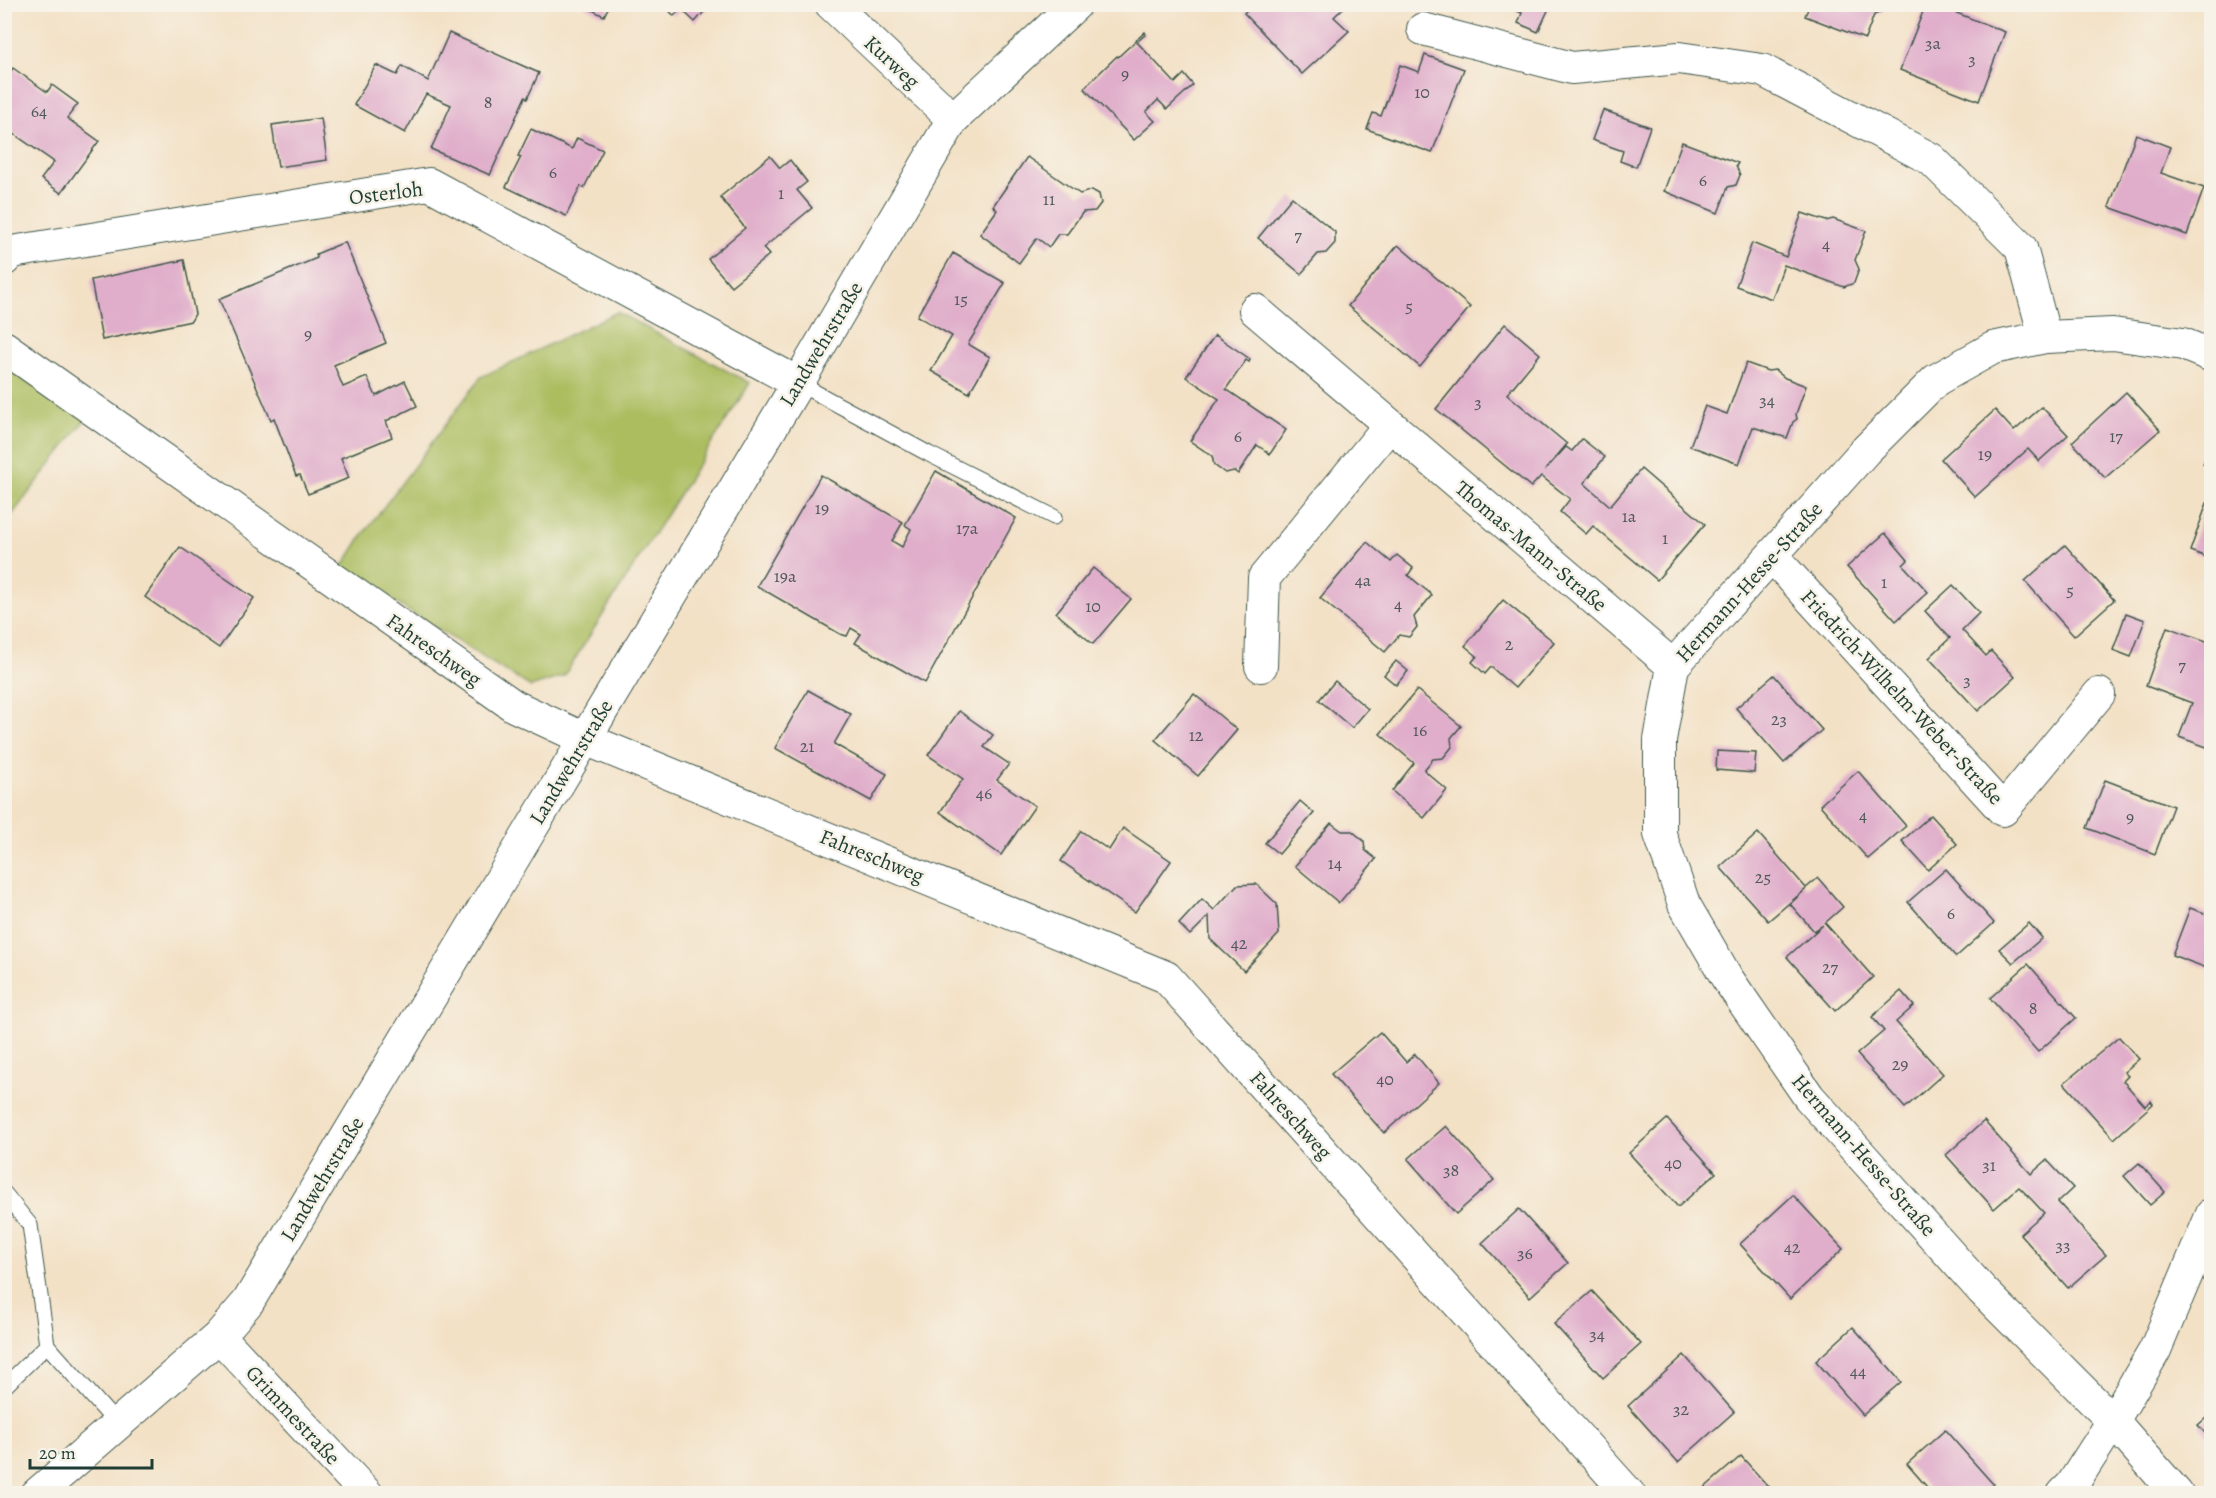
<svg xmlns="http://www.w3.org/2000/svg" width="2216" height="1498" font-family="Alegreya,serif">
<rect width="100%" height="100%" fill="#f7f3e8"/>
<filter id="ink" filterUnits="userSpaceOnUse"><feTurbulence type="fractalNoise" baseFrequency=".0167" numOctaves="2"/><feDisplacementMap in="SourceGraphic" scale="12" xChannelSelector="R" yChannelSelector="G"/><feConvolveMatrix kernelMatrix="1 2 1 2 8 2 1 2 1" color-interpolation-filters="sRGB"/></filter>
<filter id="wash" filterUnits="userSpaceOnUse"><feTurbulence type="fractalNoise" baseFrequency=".008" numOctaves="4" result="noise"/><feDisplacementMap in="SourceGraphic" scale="24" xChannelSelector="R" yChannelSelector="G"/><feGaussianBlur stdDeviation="1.35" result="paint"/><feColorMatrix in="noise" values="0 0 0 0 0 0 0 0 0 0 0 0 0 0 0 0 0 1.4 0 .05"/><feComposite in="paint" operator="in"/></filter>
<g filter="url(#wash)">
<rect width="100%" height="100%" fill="#f3e1c6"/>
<g fill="#acbd60" stroke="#667d4a" stroke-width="1.5">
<path d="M617,312L750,383L564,676L531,687L341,569L362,536L481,377Z"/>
<path d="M5,358L94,408L5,524Z"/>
</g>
<g id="blocks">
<g fill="#e0aecb">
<path d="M585,4H610L604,16L584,6Z"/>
<path d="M663,4H711L695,22L681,9L674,16Z"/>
<path d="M1253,4H1347L1334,17L1349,31L1302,74L1244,13Z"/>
<path d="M1500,4H1551L1538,32L1518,23L1522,13Z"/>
<path d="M1810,4H1884L1881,12L1874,15L1865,39L1805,16Z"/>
<path d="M1926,4H1934L2005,32L1979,101L1900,70Z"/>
<path d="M1145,32L1146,34L1137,42L1175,83L1184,74L1193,85L1167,109L1158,100L1146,112L1155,121L1134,140L1084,88L1117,56L1118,57Z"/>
<path d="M449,33L539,73L527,99L525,97L490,175L431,149L451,105L426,94L405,133L354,105L376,65L397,75L402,66L428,81Z"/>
<path d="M1425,55L1464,69L1432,153L1367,129L1373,113L1381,116L1400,65L1419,72Z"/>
<path d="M13,68L47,92L52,85L78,104L67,118L99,141L61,193L41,179L54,162L4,127V80Z"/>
<path d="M1603,110L1650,127L1636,167L1620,161L1623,151L1592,140Z"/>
<path d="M321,118L327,160L278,167L272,125Z"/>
<path d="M531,129L572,149L577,138L603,150L584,188L581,186L566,216L506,187L521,157L518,156Z"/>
<path d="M2136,134L2170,147L2161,173L2204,188L2187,235L2109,207Z"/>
<path d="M1682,142L1738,163L1736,166L1740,175L1736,185L1728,187L1718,213L1664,191Z"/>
<path d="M770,156L780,168L790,160L807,182L797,190L812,208L763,248L769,255L731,286L708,259L745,228L720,197Z"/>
<path d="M1027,157L1080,194L1092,190L1099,194L1101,203L1095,211L1083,212L1067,234H1058L1049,247L1037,238L1019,263L980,234L997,210L993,206Z"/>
<path d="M1292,197L1335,232V243L1326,253L1318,254L1301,274L1258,238Z"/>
<path d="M1802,213L1826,221L1833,219L1866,231L1855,260L1859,269L1854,283L1844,287L1784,265L1772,299L1736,286L1752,243L1786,257Z"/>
<path d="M345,242L386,343L334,365L343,387L367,377L376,396L405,381L417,406L386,421L392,437L341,458L349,478L308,494L300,475L296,476L274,418L271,420L219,299L317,258L316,254Z"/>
<path d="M1398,245L1470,307L1420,367L1348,306Z"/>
<path d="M953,253L1005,283L968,344L990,357L969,393L931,371L952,336L917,316Z"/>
<path d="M184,260L195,314L191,321L102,340L91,280Z"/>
<path d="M1505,324L1540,354L1507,394L1567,444L1545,470L1566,447L1572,451L1582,439L1605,457L1584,483L1610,506L1641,469L1705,524L1657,580L1593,526L1586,534L1560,512L1570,499L1541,476L1531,487L1436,409Z"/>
<path d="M1215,335L1250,359L1249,362L1246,360L1226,389L1286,430L1270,454L1257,445L1238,474L1234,471L1225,473L1214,465L1212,456L1190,441L1219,399L1186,377Z"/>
<path d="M1746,363L1768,371L1775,370L1785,378L1806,386L1796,414L1797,419L1793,422L1787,438L1753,427L1739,464L1690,446L1705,406L1727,414Z"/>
<path d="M2126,392L2160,430L2105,478L2072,442Z"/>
<path d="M2042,407L2068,435L2039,461L2028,449L1975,497L1941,459L1995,410L2014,431Z"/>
<path d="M2212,441V467L2203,464Z"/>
<path d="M936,471L1016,518L925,683L855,643L861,634L851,628L847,636L840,634L757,586L821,475L903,522L892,541L902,547L911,529L905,525Z"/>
<path d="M2207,503L2212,504V559L2190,551Z"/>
<path d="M1885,533L1908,560L1903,565L1928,592L1896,621L1847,567Z"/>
<path d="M1367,542L1391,562L1397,555L1413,568L1408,575L1432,595L1414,617L1417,627L1409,637L1399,635L1385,652L1320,598Z"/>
<path d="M2065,545L2114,600L2074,636L2025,581Z"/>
<path d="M180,547L254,598L219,648L145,597Z"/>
<path d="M1093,568L1131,599L1093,644L1056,613Z"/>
<path d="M1953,585L1979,613L1962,630L1986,656L1991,651L2015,677L1978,711L1929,658L1950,638L1925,611Z"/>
<path d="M1503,600L1554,642L1515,688L1491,667L1485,674L1472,662L1477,656L1465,646Z"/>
<path d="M2126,613L2145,620L2131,657L2113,650Z"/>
<path d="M2167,627L2212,643V749L2179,737L2192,703L2146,686Z"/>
<path d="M1396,661L1408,671L1396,685L1384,675Z"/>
<path d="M1774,675L1822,730L1784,763L1736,708Z"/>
<path d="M1335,681L1368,709L1352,728L1319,700Z"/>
<path d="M808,690L851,714L834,744L887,774L871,801L775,748Z"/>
<path d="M1417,690L1461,726L1451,738L1452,747L1443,758L1433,759L1424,770L1447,790L1424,818L1392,791L1414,763L1380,734Z"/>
<path d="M1194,694L1237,730L1198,776L1155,740Z"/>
<path d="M959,711L993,735L984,747L1009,764L997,780L1035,806L1001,855L940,812L963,779L928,755Z"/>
<path d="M1717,751L1756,753L1754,773L1716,770Z"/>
<path d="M1858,771L1906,826L1868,859L1820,805Z"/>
<path d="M2105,780L2173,806L2155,854L2087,828Z"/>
<path d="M1300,801L1314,813L1279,854L1265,843Z"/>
<path d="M1931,815L1957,844L1928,870L1902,841Z"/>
<path d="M1331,823L1342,831H1352L1364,841L1365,850L1376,859L1339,903L1295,866Z"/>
<path d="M1123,828L1171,861L1135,912L1061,861L1081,831L1109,850Z"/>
<path d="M1758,833L1806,888L1818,878L1843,907L1825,923L1873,977L1835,1011L1787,957L1823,925L1814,931L1790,904L1806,889L1768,921L1720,867Z"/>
<path d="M1946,869L1994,923L1956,957L1908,902Z"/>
<path d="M1256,884L1277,904L1279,934L1244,971L1210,939L1209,916L1190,935L1179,924L1202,899L1214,910L1237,885Z"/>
<path d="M2190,908L2212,916V970L2172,955Z"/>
<path d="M2029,923L2042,938L2013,963L1999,949Z"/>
<path d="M2028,964L2076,1018L2038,1052L1990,998Z"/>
<path d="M1901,991L1914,1006L1896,1022L1943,1074L1905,1108L1857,1054L1884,1031L1872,1017Z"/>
<path d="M1380,1032L1406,1062L1415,1054L1439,1083L1384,1133L1331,1074Z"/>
<path d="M2119,1037L2139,1059L2124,1072L2128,1076L2123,1081L2145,1106L2151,1101L2153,1104L2114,1139L2064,1083Z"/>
<path d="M1667,1119L1716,1173L1678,1207L1629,1153Z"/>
<path d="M1984,1121L2031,1174L2047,1160L2073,1188L2058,1202L2106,1255L2068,1288L2020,1234L2044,1213L2032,1200L2019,1187L1994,1209L1946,1155Z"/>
<path d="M1446,1126L1494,1180L1456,1214L1408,1159Z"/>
<path d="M2139,1163L2165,1192L2150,1205L2124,1176Z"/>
<path d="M1793,1195L1843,1249L1790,1299L1740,1244Z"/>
<path d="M1519,1209L1568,1263L1530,1297L1482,1243Z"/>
<path d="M1592,1291L1641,1344L1603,1378L1554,1324Z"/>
<path d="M1853,1327L1901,1382L1863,1415L1816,1361Z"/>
<path d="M1684,1355L1734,1412L1678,1462L1628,1406Z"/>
<path d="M2212,1413V1441L2198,1425Z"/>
<path d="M1945,1430L1993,1484L1983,1494H1933L1907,1464Z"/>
<path d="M1741,1456L1775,1494H1705L1702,1490Z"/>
</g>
</g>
</g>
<g filter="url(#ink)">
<use href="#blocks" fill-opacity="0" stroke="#3f564a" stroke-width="1.5"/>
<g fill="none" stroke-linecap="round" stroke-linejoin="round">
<defs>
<g id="service">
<path d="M798,383L929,454L1054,517"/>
<path d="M4,1193L30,1225L47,1345L4,1387"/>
<path d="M47,1345L117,1424"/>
</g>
<g id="minor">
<path d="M831,4L953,119"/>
<path d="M1423,29L1572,68L1679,58L1762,70L1931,159L2021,248L2045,337"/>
<path d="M4,260L12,252L429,184L798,383"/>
<path d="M1255,310L1673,666"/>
<path d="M4,347L514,706L585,739L1166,977L1629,1494"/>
<path d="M1772,556L2003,810L2099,694"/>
<path d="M1261,666L1264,578L1389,426"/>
<path d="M219,1336L367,1494"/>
<path d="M37,1494L219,1336L248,1302L798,383L953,119L1076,4"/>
<path d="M2063,1494L2072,1485L2113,1421L2155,1350L2212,1214"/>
<path d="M2177,1494L2113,1421L1982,1290L1809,1097L1727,978L1684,904L1660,834V740L1673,666L1865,451L1936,380L1993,348L2045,337L2113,334L2183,344L2212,356"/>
</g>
</defs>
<use href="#service" stroke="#3f564a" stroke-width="17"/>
<use href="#minor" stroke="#3f564a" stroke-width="34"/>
<use href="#service" stroke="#fff" stroke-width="15"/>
<use href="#minor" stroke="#fff" stroke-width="32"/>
</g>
</g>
<g text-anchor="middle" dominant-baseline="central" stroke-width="5" stroke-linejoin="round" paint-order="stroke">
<g font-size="18" fill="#4f595a">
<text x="1933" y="43">3a</text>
<text x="1972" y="59">3</text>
<text x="1125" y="74">9</text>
<text x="1422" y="92">10</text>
<text x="488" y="102">8</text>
<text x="39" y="111">64</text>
<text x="553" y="172">6</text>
<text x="1703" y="180">6</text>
<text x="781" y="193">1</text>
<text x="1049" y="199">11</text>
<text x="1298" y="235">7</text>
<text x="1826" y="244">4</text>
<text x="961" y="299">15</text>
<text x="1409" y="306">5</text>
<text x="308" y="334">9</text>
<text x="1767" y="400">34</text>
<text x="1478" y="402">3</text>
<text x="1238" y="436">6</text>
<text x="2116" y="436">17</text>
<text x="1985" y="454">19</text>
<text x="822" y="508">19</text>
<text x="1629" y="516">1a</text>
<text x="967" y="528">17a</text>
<text x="1665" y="538">1</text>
<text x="785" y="576">19a</text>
<text x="1363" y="580">4a</text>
<text x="1884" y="582">1</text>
<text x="2070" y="590">5</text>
<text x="1398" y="604">4</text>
<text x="1093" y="606">10</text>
<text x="1509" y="644">2</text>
<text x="2182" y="665">7</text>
<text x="1967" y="680">3</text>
<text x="1779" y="719">23</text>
<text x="1420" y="730">16</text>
<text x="1196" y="735">12</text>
<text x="807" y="746">21</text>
<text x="984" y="793">46</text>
<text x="1863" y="815">4</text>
<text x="2130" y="817">9</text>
<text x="1335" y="863">14</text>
<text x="1763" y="877">25</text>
<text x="1951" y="913">6</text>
<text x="1239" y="943">42</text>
<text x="1830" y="967">27</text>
<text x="2033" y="1008">8</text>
<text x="1900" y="1064">29</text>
<text x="1385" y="1079">40</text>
<text x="1673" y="1163">40</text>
<text x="1989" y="1165">31</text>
<text x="1451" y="1170">38</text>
<text x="2063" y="1245">33</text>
<text x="1792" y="1247">42</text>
<text x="1525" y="1253">36</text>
<text x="1597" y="1334">34</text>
<text x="1858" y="1371">44</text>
<text x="1681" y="1409">32</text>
</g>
<g font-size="21" fill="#1f3d34" stroke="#f7f3e8">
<text transform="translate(892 62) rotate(43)">Kurweg</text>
<text transform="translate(386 193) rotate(-7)">Osterloh</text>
<text transform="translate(821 344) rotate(-59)">Landwehrstraße</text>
<text transform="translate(1531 546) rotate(40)">Thomas-Mann-Straße</text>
<text transform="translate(1749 582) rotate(-48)">Hermann-Hesse-Straße</text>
<text transform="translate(434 650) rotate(35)">Fahreschweg</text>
<text transform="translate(1902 697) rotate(47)">Friedrich-Wilhelm-Weber-Straße</text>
<text transform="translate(571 762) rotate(-59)">Landwehrstraße</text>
<text transform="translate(872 856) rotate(22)">Fahreschweg</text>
<text transform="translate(1291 1115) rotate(48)">Fahreschweg</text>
<text transform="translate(1864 1155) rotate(49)">Hermann-Hesse-Straße</text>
<text transform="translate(322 1179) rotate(-59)">Landwehrstraße</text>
<text transform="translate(293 1415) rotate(47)">Grimmestraße</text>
</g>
</g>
<rect width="2216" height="1498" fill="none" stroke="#f7f3e8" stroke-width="24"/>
<path d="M30 1459v9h122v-9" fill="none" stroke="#1f3d34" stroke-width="3"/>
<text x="39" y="1459" font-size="18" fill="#1f3d34" stroke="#f7f3e8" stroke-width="4.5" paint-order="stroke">20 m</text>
</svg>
